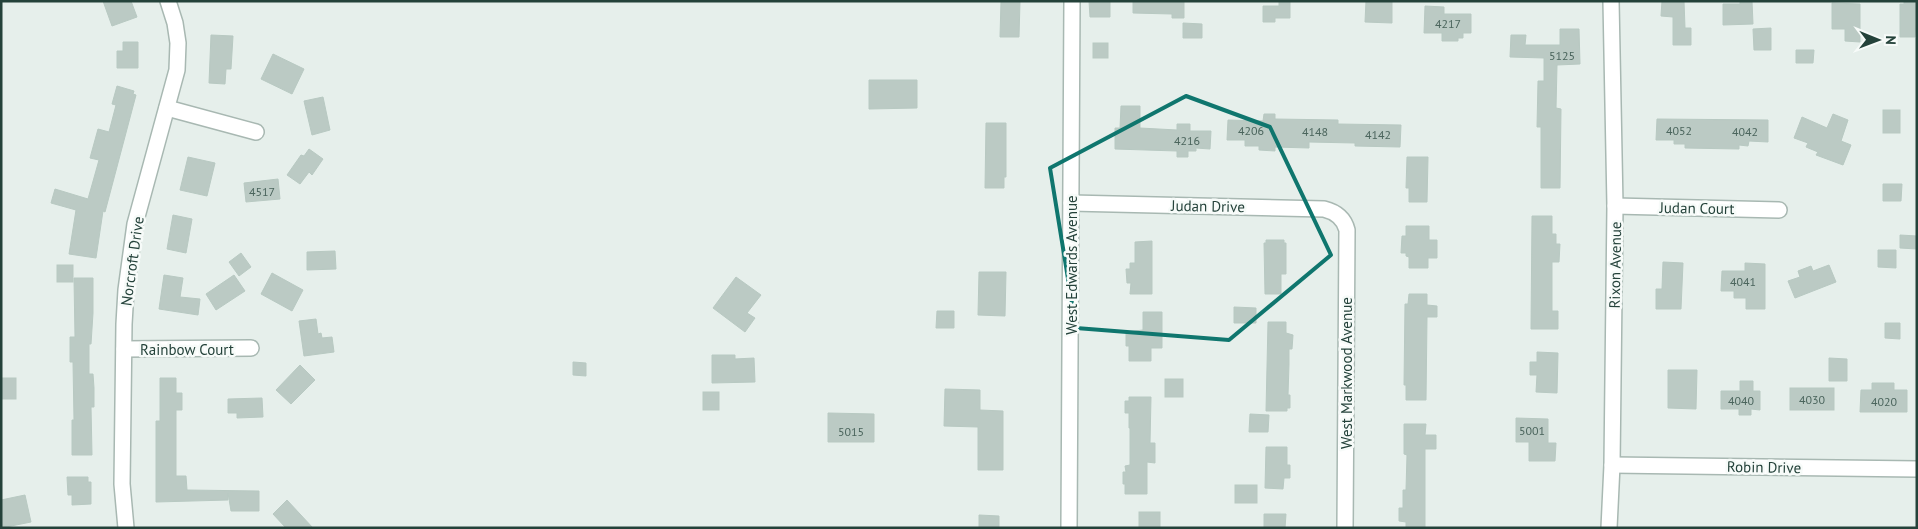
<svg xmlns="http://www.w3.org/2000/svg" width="1918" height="529" font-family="'PT Sans',sans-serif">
<rect width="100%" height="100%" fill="#e6efeb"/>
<g fill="#bbcac4" stroke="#b8c9c2">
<path d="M103,1H131L137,17L112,26Z"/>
<path d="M1001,1H1020L1019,37H1000Z"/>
<path d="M1089,1H1110V17H1090Z"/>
<path d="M1133,1H1184V18H1172V14L1133,13Z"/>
<path d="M1279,1H1290V18H1275V22H1263V6H1279Z"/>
<path d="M1366,1H1392V23L1365,22Z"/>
<path d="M1662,1H1684L1685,28H1691V45H1673V17L1661,16Z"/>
<path d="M1740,1H1752L1753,24L1723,25V4H1740Z"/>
<path d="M1904,1H1917L1915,37H1900V4H1904Z"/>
<path d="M1832,3L1860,4V42L1845,41V29H1832Z"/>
<path d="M1425,6L1444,7V14H1471V33H1463V38H1458V41H1442V33H1424Z"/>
<path d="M1183,23L1202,24V38H1183Z"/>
<path d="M1771,28V50H1754L1753,29Z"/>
<path d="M1560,29H1579L1580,64L1557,65L1556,108L1561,109L1560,188H1541V127H1537L1538,81H1544V58L1510,57L1511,35H1526L1525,45H1560Z"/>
<path d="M211,35L233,36L231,69H226L225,84L209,83Z"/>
<path d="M123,42H138V68H117V51H123Z"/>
<rect x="1093" y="43" width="15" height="15"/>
<path d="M1796,50H1814L1813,63H1796Z"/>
<path d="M273,54L304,69L292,94L261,79Z"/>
<path d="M869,80H917V108L869,109Z"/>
<path d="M117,86L134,91L133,94L136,95L105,212L103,211L96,258L69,254L76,210L51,203L55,189L88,199L99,160L90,158L98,129L109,132L116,105L112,104Z"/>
<path d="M323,97L330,130L312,135L304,101Z"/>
<path d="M1121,106H1140V128L1177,130V124H1190V131H1211L1210,149L1196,148V151H1188V157H1177V151L1115,149V128H1120Z"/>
<rect x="1883" y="110" width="17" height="23"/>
<path d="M1264,114H1275V119L1338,120V124L1401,125L1400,147L1355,146V143L1309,142V148L1275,147V151L1259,150V146H1245V140H1227L1228,120L1263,121Z"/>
<path d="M1833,114L1848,120L1841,141L1851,145L1843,165L1816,155L1818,152L1806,147L1808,143L1794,138L1802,117L1827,128Z"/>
<path d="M1657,119L1768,120V142L1749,141L1748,146L1739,145V149L1685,148V144H1674V140H1656Z"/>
<path d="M986,123H1006V177H1004V188H985Z"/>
<path d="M309,149L323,159L312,175L309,172L300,184L287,175L301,155L304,156Z"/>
<path d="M188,157L215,163L207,196L180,190Z"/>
<path d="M1407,157H1428L1427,202H1409V188H1406Z"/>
<path d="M278,179L280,199L246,202L244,183Z"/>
<path d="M1883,184H1902L1901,201H1883Z"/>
<path d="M173,215L192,219L186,253L167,249Z"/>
<path d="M1532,216H1552V234H1556V244H1560L1559,262H1552V311H1558V329H1531Z"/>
<path d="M1406,226H1429V240H1437V258H1428V268H1409V257L1406,256V253H1401L1402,236H1406Z"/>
<path d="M1900,235L1917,236V249L1900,248Z"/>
<path d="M1266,240H1284V243H1286V274H1281V294H1265L1264,243H1266Z"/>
<path d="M1152,241V294H1130L1131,283H1127L1126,269H1130V263H1135V242Z"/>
<path d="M1878,250H1896V268L1878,267Z"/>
<path d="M335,251L336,269L307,270V252Z"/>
<path d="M241,253L251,267L239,276L229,262Z"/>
<path d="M1663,262L1683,263L1681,309H1656V289H1662Z"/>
<path d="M1745,263L1765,264V309H1746V298H1734V291H1721L1722,271H1745Z"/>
<rect x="57" y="265" width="16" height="17"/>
<path d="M1829,265L1836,282L1795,298L1788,281L1800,277L1798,271L1811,266L1813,271Z"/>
<path d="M979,272H1006L1005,316L978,315Z"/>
<path d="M272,273L303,290L292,311L261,294Z"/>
<path d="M164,275L183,278L180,297L200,299L198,315L159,309Z"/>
<path d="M234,275L245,291L216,310L206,294Z"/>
<path d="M736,277L761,295L747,313L755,318L745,332L713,308Z"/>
<path d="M74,278H93V313L91,344H89V374H93L94,388V407H91L92,455H72V420H74L73,362H70V337H75Z"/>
<path d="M1409,294H1427V305L1437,306V317H1427L1426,400H1406V385H1404L1405,304H1408Z"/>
<path d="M1234,307L1256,308V323H1234Z"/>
<path d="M937,311H954V328H936Z"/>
<path d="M1143,312H1162V348H1151V361H1129V346H1126V332L1143,330Z"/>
<path d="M316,319L318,334L321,333L322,338L332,337L334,352L304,356L299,321Z"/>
<path d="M1268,322H1286V333L1293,335L1292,349H1289V364L1288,395H1290V408H1287V411H1266Z"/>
<path d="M1885,323H1900V339L1885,338Z"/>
<path d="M1537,352L1558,353L1557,393L1536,392L1537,375H1530V362H1537Z"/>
<path d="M712,355H735V359L754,358L755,382L712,383Z"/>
<path d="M1829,358L1847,359V381H1829Z"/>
<path d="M573,362L586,363V376L573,375Z"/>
<path d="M300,365L315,380L291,404L276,390Z"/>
<path d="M1668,370H1697L1696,409L1668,408Z"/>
<rect x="1" y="378" width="15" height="21"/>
<path d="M160,378H176V393H182V410H176V476H186L187,490L259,491V511H231L228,493V500L156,502V421H160Z"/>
<rect x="1165" y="379" width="18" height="18"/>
<path d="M1740,381H1753V391H1760V410L1751,409V415H1739V409H1721V391H1740Z"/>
<path d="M1872,383H1894V390H1907V412H1860L1861,390H1872Z"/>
<rect x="1790" y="388" width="44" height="22"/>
<path d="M945,389L980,390V410L1003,411V470H978V427L944,426Z"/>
<rect x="703" y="392" width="16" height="18"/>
<path d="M1129,397H1151L1150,443H1155V463L1147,462V494H1125V484H1123V472H1126L1125,466L1130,465V428H1129V413H1125V401H1129Z"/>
<path d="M262,398L263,417L237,418V413H228V399Z"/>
<path d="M828,413L874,414V442H828Z"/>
<path d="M1250,414L1269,415L1268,432H1249Z"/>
<path d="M1516,418L1548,419V443H1556L1555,461H1529V442H1516Z"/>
<path d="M1404,424H1426L1425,435H1436V449H1425V528H1406V522L1399,521V508H1403V490H1406L1407,455L1404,454Z"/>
<path d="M1266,447H1287V465H1290V478H1284L1283,489L1265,488Z"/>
<path d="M67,477H88V482H91V504L72,505V495H68Z"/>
<rect x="1235" y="485" width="22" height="18"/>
<path d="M25,495L31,522L1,528V500Z"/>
<path d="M287,500L313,528H286L273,514Z"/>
<rect x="1139" y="512" width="21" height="16"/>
<path d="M1264,514H1286L1285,528H1264Z"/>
<path d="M979,515L999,516V528H979Z"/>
</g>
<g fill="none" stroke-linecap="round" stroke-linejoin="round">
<defs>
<g id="minor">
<path d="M167,108L256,132"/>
<path d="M1071,203L1324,209C1336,212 1344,218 1347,230L1345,528"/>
<path d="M1615,206L1779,210"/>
<path d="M124,349L251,348"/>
<path d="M1612,465L1917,469"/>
<path d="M126,528L122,484L124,324L126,290L135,224L177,70L178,43L175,23L168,1"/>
<path d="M1069,528L1072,1"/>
<path d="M1609,528L1612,465L1615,206L1611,1"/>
</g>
</defs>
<use href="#minor" stroke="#a8b8b2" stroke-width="18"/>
<use href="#minor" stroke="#fff" stroke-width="15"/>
</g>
<path fill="none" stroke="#0f766e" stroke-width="4" stroke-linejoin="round" d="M1186,96L1270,127L1331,255L1229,340L1076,328L1050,168Z"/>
<g text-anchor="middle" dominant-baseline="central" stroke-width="5" stroke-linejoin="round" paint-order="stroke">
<g font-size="12" fill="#4a645c">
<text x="1448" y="23">4217</text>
<text x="1562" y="55">5125</text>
<text x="1251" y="130">4206</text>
<text x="1679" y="130">4052</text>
<text x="1315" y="131">4148</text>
<text x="1745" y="131">4042</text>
<text x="1378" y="134">4142</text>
<text x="1187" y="140">4216</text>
<text x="262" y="191">4517</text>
<text x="1743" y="281">4041</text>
<text x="1812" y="399">4030</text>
<text x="1741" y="400">4040</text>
<text x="1884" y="401">4020</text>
<text x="1532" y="430">5001</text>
<text x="851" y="431">5015</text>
</g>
<g font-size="15" fill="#24423a" stroke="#f7fbf9">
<text transform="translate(1208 206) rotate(1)">Judan Drive</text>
<text transform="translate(1697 208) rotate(1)">Judan Court</text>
<text transform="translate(132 261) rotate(-82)">Norcroft Drive</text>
<text transform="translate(1071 265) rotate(-90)">West Edwards Avenue</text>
<text transform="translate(1615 265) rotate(-89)">Rixon Avenue</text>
<text x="187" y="349">Rainbow Court</text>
<text transform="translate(1346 373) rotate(-90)">West Markwood Avenue</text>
<text transform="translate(1764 467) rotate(1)">Robin Drive</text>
</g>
</g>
<rect width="1918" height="529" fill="none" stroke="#24423a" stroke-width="5"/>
<g transform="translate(1878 40) rotate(91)" stroke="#f7fbf9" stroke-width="4" paint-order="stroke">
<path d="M0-4L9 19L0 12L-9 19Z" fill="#24423a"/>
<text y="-8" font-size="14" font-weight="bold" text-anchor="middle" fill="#24423a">N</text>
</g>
</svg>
